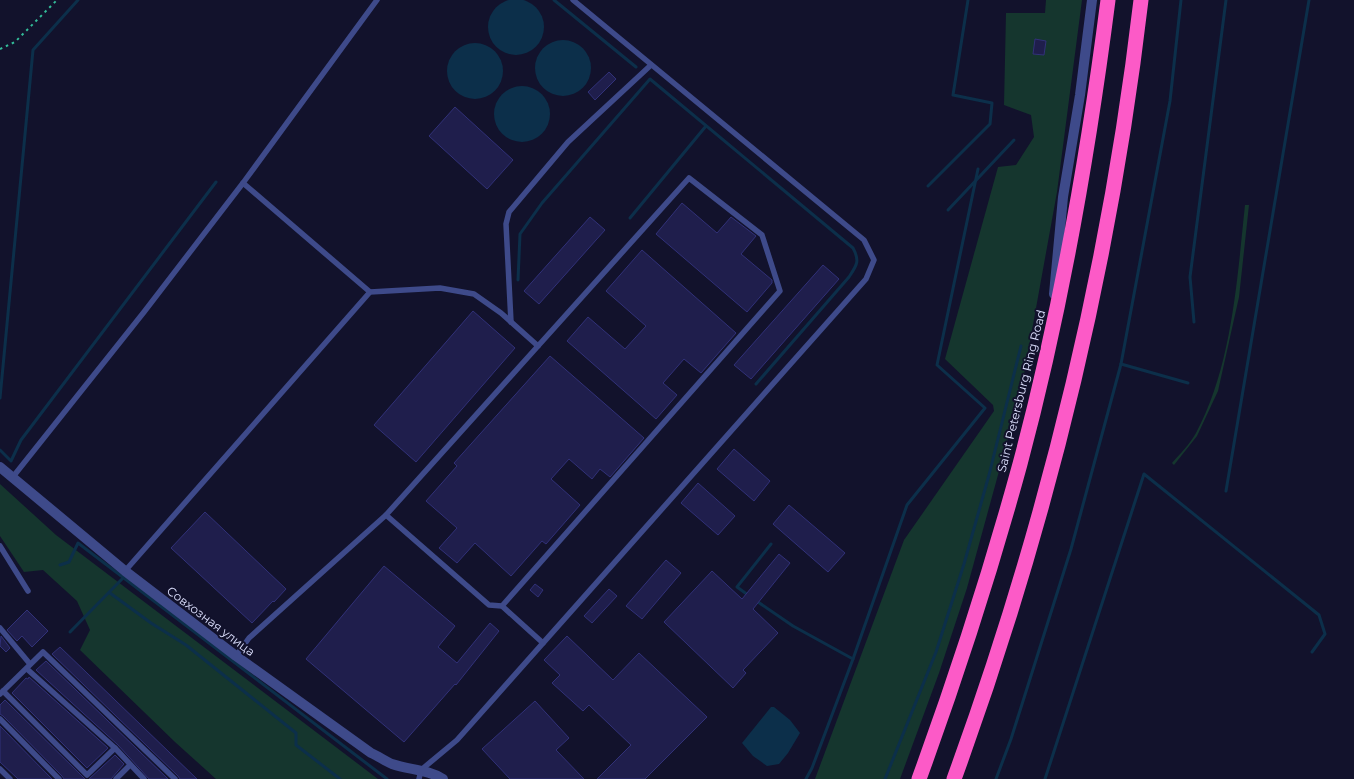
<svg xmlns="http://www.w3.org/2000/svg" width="1354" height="779" font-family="Montserrat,sans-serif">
<rect width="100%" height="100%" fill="#12122c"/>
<g fill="#15362e">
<path d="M1046,0H1082L1057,192L1021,391L967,588L939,673L900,779H815L904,540L994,411L993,405L945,359L998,167L1016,165L1034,137L1031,115L1004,105L1006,13H1045Z"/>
<path d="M1245,205H1249L1239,297L1218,391L1197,436L1174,465L1172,463C1180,454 1190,444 1196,433C1232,366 1237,280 1245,205Z"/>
<path d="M0,484L56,535L378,779H216L175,742L80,650L90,630L77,601L43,570L24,572L0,536Z"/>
</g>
<g fill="#0c2f4a">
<circle cx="516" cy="27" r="28"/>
<circle cx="563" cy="68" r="28"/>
<circle cx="475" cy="71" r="28"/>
<circle cx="522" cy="114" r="28"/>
<path d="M771,707H774L790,720L800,733L788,753L779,764L767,766L753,756L742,743Z"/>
</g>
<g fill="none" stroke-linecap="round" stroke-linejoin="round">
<g stroke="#0c2f4a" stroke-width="3">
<path d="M554,0L636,67"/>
<path d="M928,186L990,124L992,103L953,95L968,0"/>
<path d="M948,210L1014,140"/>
<path d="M630,218L706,126"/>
<path d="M518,280L520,234L542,203L650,79L853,248C860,261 857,265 849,277L756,384"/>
<path d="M1194,322L1190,277L1226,0"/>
<path d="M1121,364L1188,383"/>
<path d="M0,398L33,50L78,0"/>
<path d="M0,450L11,461L21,440L216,182"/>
<path d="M1226,491L1309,0"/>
<path d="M60,565L69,562L78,543L387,779"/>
<path d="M110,593L151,623L186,645L296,733V745L340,779"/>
<path d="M748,595L737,587L771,544"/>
<path d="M755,600L793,626L853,659"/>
<path d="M70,632L123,578"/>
<path d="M806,779L812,768L853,659L907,505L985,408L937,365L978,169"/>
<path d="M885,779L936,652L964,564L989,475L1021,346"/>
<path d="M996,779L1011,739L1071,549L1121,364L1170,101L1181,0"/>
<path d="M1045,779L1144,474L1319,615L1325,634L1312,652"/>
</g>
</g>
<g fill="#1f1e4c" stroke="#313178">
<path d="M1035,39L1046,41L1044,55L1033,54Z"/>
<path d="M609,72L616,79L595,100L588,92Z"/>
<path d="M455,107L513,160L487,189L429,136Z"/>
<path d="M682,203L717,233L731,217L756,236L741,254L772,280V283L747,312L656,234Z"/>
<path d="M590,217L605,230L539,304L524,291Z"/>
<path d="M642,250L736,333L701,373L684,359L663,383L677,395L656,419L567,341L588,317L625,349L646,326L606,291Z"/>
<path d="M823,265L839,279L751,379L734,365Z"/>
<path d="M473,311L515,348L416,462L374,425Z"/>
<path d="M550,356L644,438L610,477L600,469L592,479L569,459L551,479L580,505L546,544L542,541L511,576L475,543L457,563L439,548L457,528L426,501L457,466L454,463Z"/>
<path d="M734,449L770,481L754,501L717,469Z"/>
<path d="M698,483L735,516L718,535L681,503Z"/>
<path d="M789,505L845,553L828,572L773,524Z"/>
<path d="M205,512L286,589L274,602L273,601L252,623L171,548Z"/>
<path d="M779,554L790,563L753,609L778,633L743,670L746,673L733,688L664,622L712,571L742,599Z"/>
<path d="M666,560L681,573L642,619L626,606Z"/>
<path d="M384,566L455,626L438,647L457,663L490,623L499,631L456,685L455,684L404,742L306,659Z"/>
<path d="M535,584L543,590L538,597L530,590Z"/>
<path d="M609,589L617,596L592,623L584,616Z"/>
<path d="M27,610L48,631L32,647L22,636L17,641L7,630Z"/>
<path d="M1,636L10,648L6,652L0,646Z"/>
<path d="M567,636L613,680L639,653L707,717L645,779H597L631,745L589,705L583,711L552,683L560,675L544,660Z"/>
<path d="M60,647L197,779H180L178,776L52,654Z"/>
<path d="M46,661L168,779H149L118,745L36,670Z"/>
<path d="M29,677L108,748L87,768L12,693L26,678L28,679Z"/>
<path d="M5,700L84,778L85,779H64L62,776L3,716L0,714V705Z"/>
<path d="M535,701L569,738L556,750L584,779H510L482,749Z"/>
<path d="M0,726L52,779H18L0,762Z"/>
<path d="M115,755L124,764L111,779H89Z"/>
</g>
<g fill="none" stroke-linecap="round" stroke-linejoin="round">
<path stroke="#33bc99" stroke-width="2" stroke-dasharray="2.5 4" stroke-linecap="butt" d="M0,49L15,42L57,0"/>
<g stroke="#3e4a8a" stroke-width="5.5">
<path d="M243,183L370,292"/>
<path d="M511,322L506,224L509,212L568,142L651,65"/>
<path d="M12,478L144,312L243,183L377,0"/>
<path d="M0,546L28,591"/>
<path d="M125,571L370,292L440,288L474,294L501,313L538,346L386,515L489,605L502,606L543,643"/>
<path d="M502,606L780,291L762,235L689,178L538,346"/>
<path d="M0,628L30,664"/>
<path d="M236,656L249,638L386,515"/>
<path d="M27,669L115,748"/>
<path d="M3,691L87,775L115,748L144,779"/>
<path d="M0,694L43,652L175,779"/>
<path d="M0,719L59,779"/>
<path d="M0,769L10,779"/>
<path d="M116,779L130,765"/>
<path d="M419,779L421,770L457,740L866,279L874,260L864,240L573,0"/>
</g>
<g stroke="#3e4a8a" stroke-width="10">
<path d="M1054,294L1063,197L1080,95L1092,0"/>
<path d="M0,467L125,571L236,656L371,753C378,756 385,761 392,764C409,770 427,769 443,779"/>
</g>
<g stroke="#fc5ac7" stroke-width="15">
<path d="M919,779C957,675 991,570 1020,464C1061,311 1088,156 1108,0"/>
<path d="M954,779C1046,527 1110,266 1141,0"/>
</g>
</g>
<g text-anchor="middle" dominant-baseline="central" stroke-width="4" stroke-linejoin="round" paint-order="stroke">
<g font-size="12" fill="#dde0fe" stroke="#12122c">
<text transform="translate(1021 391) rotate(-76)">Saint Petersburg Ring Road</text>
<text transform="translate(211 621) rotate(37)">Совхозная улица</text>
</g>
</g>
</svg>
